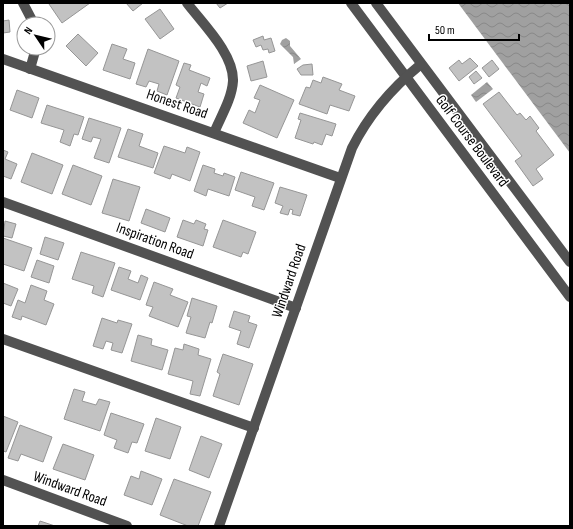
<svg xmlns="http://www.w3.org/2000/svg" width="573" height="529" font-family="'Sofia Sans Condensed',sans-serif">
<defs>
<pattern id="water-waves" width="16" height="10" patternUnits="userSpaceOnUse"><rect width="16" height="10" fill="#a0a0a0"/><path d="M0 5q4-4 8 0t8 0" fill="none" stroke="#888"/></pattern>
</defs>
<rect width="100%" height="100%" fill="#fff"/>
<g fill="url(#water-waves)">
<path d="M458,3H570V153Z"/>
<path d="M286,38L290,41V46L301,59L294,64L293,57L280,44L282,40Z"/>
<path d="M487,82L493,89L476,102L471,95Z"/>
</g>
<g fill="#c2c2c2" stroke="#969696">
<path d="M50,3H90L62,23L49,4Z"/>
<path d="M126,3H143L133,11Z"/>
<path d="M216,3H228L220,8Z"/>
<path d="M160,9L174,29L160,39L145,19Z"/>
<path d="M9,20L10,32L3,33V21Z"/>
<path d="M78,34L98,53L86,66L66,46Z"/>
<path d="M263,36L264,40L271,38L275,51L269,53L268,49L263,50L261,45L256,47L253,40Z"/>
<path d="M112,44L127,49L123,59L135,63L130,79L103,70Z"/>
<path d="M148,49L179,61L167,95L157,91L159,84L149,81L146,87L136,84Z"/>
<path d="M470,58L478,66L459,81L449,68L459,60L462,64Z"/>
<path d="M492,60L499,69L489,77L482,68Z"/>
<path d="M263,61L267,77L251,81L247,66Z"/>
<path d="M184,63L191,65L189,70L210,78L207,86L201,83L198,92L204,94L200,107L176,98L180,87L176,85Z"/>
<path d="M312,64L313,75H301L297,69L303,65Z"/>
<path d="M476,71L482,78L474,84L469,77Z"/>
<path d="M323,77L342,84L339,90L355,96L349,111L330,105L327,114L299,104L306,87L310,88L313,80L321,83Z"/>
<path d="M260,85L294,100L277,138L243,123L249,110L255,113L260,100L254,98Z"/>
<path d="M17,90L39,98L32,118L10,110Z"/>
<path d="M499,92L517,115L520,113L526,120L530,116L539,128L536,131L554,155L536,169L543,179L533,186L515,161L522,156L483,104Z"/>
<path d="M47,105L84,117L78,135L74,134L70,146L60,142L64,130L41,123Z"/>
<path d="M300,113L336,124L332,136L326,134L322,145L314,142L313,144L295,138L301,120L298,119Z"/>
<path d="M89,118L121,128L109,163L94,158L101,139L93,137L91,142L82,139Z"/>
<path d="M128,129L143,134L139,146L158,153L153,168L118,157Z"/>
<path d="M164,146L185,153L187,147L200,152L190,181L172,174L170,179L154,173Z"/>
<path d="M3,150L8,152L5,159L17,164L11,179L3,176Z"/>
<path d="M32,153L63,165L52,194L21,182Z"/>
<path d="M73,165L102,176L91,205L62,194Z"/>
<path d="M203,165L215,169L214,173L223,176L224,173L235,177L229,196L208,189L206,196L194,191Z"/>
<path d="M241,172L274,183L264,210L252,206L255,197L235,190Z"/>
<path d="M113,179L140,187L129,221L102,213Z"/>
<path d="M280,187L307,195L300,216L292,214L293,210L290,209L288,215L280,213L283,206L275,203Z"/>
<path d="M146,209L170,218L165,232L141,223Z"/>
<path d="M183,220L194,224L196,220L206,224L204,229L208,230L203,246L177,237Z"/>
<path d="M223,220L256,232L248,254L243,252L241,257L213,247Z"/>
<path d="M5,221L16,224L12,238L3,236Z"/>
<path d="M45,237L64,243L58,260L40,254Z"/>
<path d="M3,238L32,248L24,271L3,264Z"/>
<path d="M81,252L115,263L103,297L92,293L94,286L72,279Z"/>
<path d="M37,260L54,266L49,283L31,277Z"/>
<path d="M119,267L131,271L128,279L138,283L141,275L148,278L140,300L111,290Z"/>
<path d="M154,282L173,289L170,295L188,302L178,327L149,316L153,307L146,305Z"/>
<path d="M3,283L18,289L11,306L3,303Z"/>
<path d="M31,285L47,291L44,300L54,304L46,325L22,316L21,320L12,317L18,300L25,303Z"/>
<path d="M192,298L217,306L212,323L210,322L205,338L186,333L191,317L187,316Z"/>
<path d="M234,311L250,316L248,322L257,325L249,348L237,344L241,331L229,327Z"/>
<path d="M102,318L117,323L118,320L132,324L122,353L111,350L113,343L106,341L103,349L93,346Z"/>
<path d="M138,335L152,339L151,345L168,350L162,370L131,361Z"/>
<path d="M184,344L199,349L198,355L211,359L200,396L190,394L193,381L168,374L175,348L183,350Z"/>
<path d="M223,354L253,364L239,405L213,396L220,374L217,372Z"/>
<path d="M74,389L85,392L82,401L96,405L99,399L110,402L100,431L64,419Z"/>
<path d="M111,413L144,424L137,443L132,442L128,453L114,448L117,440L104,435Z"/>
<path d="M3,416L18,422L6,452L3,451Z"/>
<path d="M156,418L181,427L170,459L145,451Z"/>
<path d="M20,425L52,437L43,462L21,454L18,461L8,458Z"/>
<path d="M201,436L222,444L209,478L189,470Z"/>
<path d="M63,444L94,455L85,480L53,469Z"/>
<path d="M141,471L162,479L152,505L124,495L131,476L139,479Z"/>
<path d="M174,479L211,492L198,526H188L160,515Z"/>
<path d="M40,521L55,526H38Z"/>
</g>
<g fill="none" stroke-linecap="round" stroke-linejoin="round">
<g stroke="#525252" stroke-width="10">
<path d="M23,3L34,24"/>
<path d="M187,3C203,24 234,54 233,81C232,99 220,118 214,133"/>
<path d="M351,3L570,297"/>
<path d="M376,3L570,262"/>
<path d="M3,59L340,178"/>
<path d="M30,69L36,48"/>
<path d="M3,202L296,308"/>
<path d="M3,339L254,428"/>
<path d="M3,480L127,526"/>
<path d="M219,526L352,148C369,114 392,88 420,65"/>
</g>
</g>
<g text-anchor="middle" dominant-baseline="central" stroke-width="3" stroke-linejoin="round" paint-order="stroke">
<g font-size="15" fill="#000" stroke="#fff">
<text transform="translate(177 104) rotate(19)">Honest Road</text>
<text transform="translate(472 141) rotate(53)">Golf Course Boulevard</text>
<text transform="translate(155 241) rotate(20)">Inspiration Road</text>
<text transform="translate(289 281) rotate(-71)">Windward Road</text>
<text transform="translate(70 489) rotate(20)">Windward Road</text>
</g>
</g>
<rect width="573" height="529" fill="none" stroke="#000000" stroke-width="8"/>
<g transform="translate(36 36) rotate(305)"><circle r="19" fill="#ffffff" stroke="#999999"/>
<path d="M0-3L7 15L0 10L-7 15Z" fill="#000000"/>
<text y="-6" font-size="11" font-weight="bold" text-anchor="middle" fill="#000000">N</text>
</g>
<path d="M429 34v6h90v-6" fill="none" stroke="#000000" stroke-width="2"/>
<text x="435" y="34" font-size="12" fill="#000000" stroke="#ffffff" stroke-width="3" paint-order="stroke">50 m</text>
</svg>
